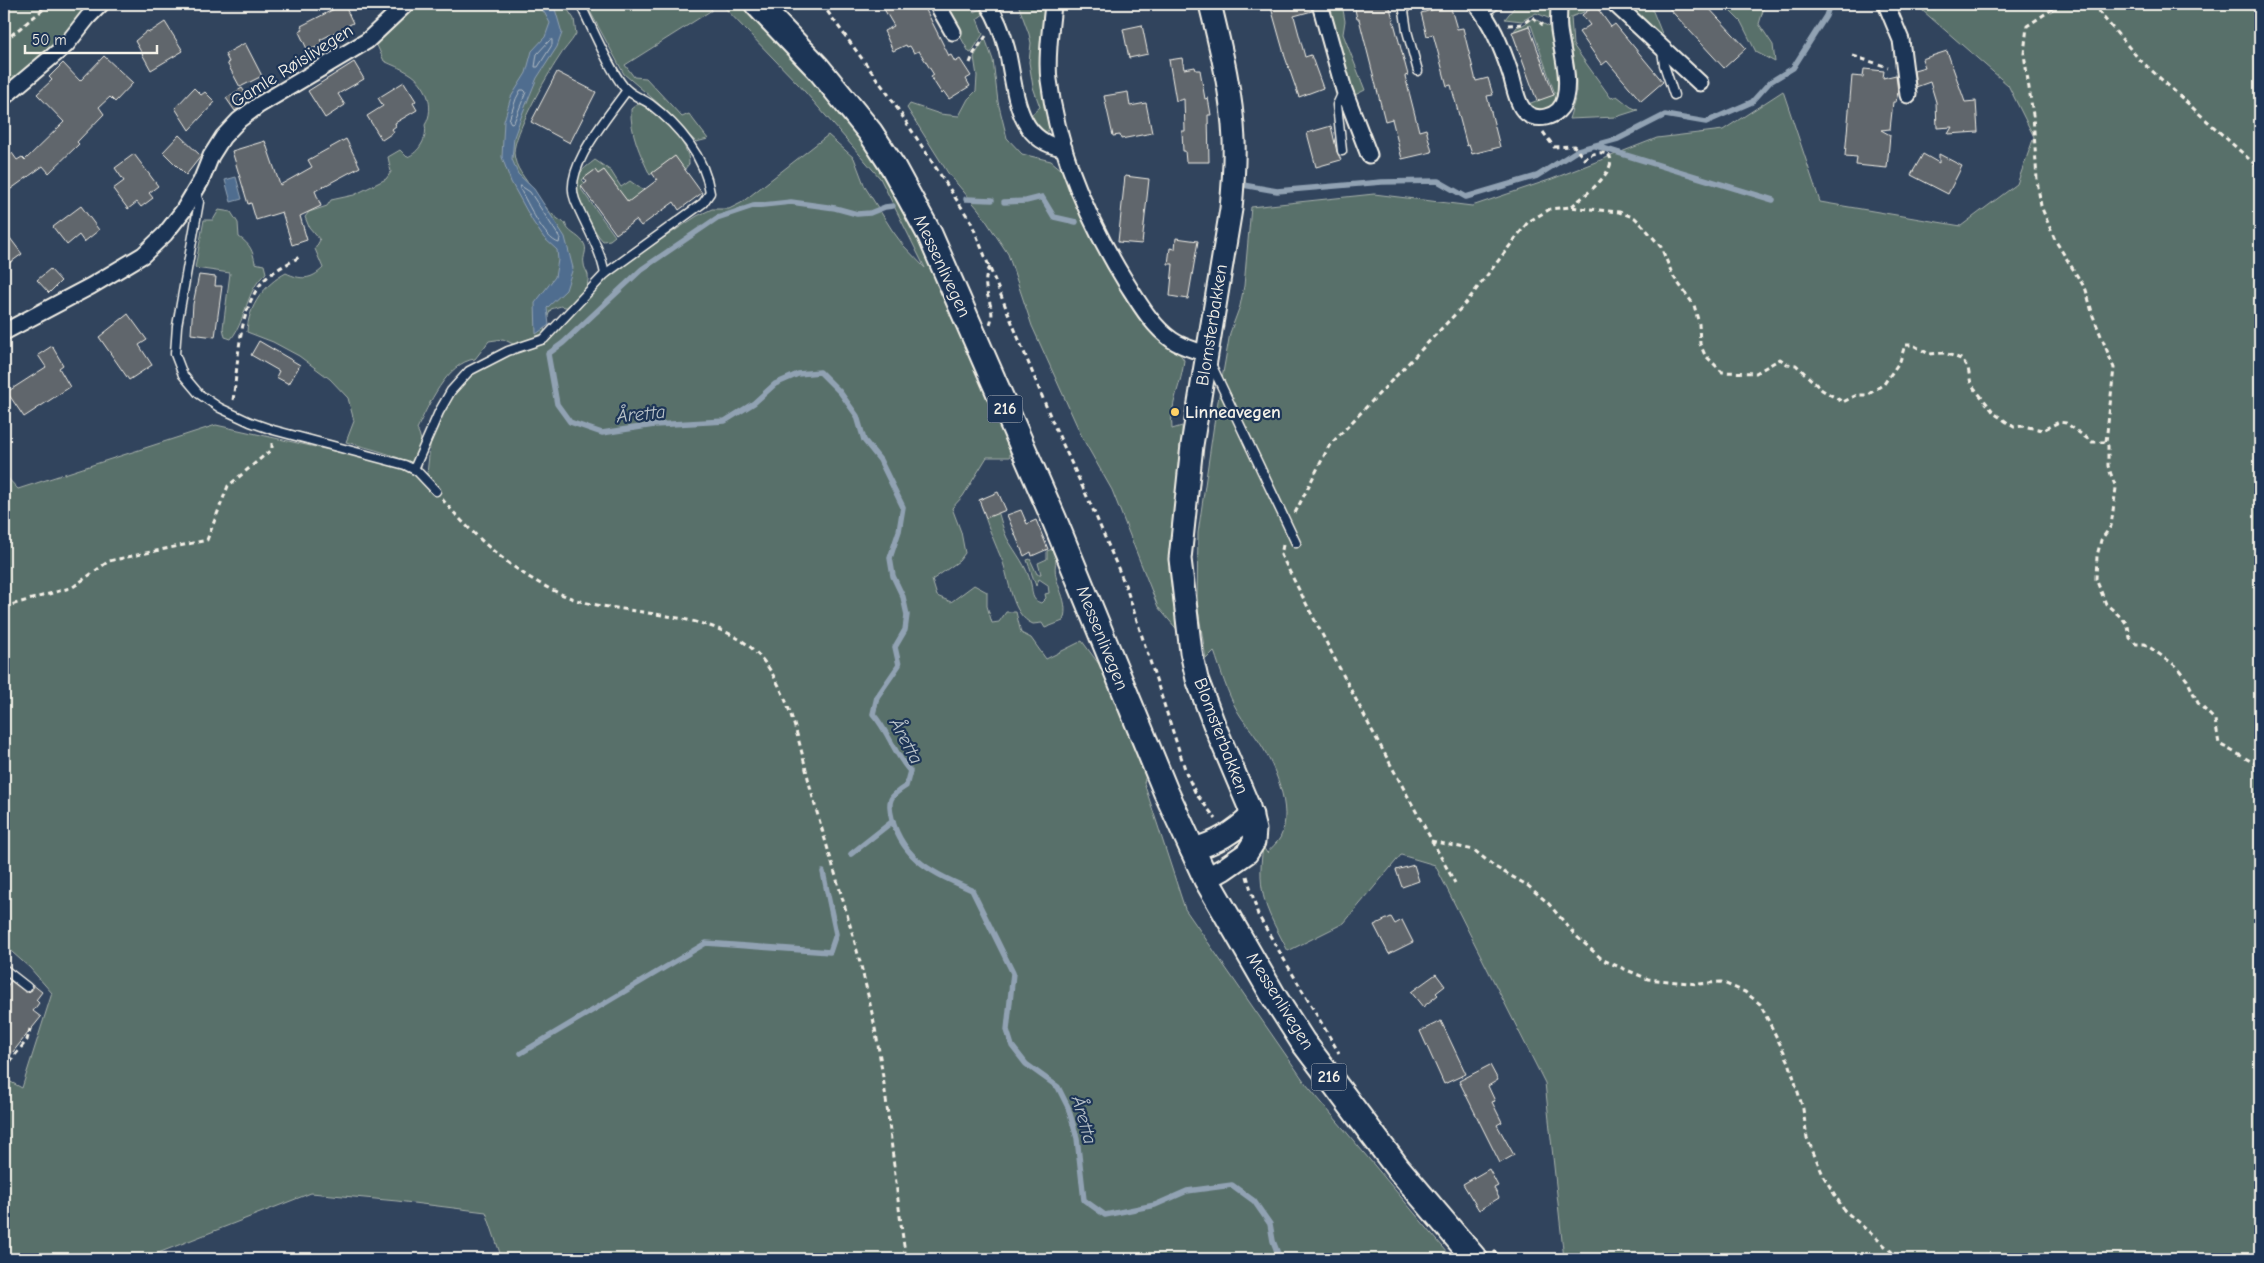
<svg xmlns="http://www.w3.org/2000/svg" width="2264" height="1263" font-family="'Comic Neue',sans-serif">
<rect width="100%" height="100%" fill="#31445d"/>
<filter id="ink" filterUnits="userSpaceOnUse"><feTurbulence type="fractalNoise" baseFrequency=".02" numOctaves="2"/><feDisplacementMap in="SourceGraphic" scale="10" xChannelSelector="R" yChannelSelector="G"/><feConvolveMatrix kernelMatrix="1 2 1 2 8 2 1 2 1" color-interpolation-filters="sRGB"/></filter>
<g filter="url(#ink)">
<g fill="#586f6b" stroke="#a6b0aa">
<path d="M4,4H97L63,35L59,43L4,93Z"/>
<path d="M413,4H564L574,19L576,34C571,43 563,50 558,59C546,77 514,133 514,153C515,168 525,178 533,190C542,202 551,217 565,223C568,233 577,234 583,242C589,250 582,256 584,264C584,268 587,271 588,275C590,288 578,299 570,308L561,306L551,309L545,323L544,334L515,345L503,339L489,341L475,359C447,362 428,406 417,429C426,446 417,454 422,471C401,455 371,449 346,442L354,421L348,398L330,379L299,356L273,342L247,332C248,306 265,284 286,273C301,280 311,280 323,268L315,249L320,240L309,227L305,217L309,212L327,206L331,200L354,195L386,179L391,172L388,157L400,150L407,157C419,153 428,137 425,125C436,107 426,83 409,73C401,68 392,65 384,61L376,43Z"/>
<path d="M586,4H706L712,10L625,65L634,77L646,78L682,117L689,114L708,139L696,142L659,104L624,74Z"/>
<path d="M721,4H745L763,21L859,133L914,222L1010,448V457H987L963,496L952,508L961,532L965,553L959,561L932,580L937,596L951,602L974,585L987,592V606L992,623L999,622L1006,612H1016L1021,633L1031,638L1046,659L1082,641L1107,675L1146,775L1144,783L1185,909L1306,1084L1453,1259H502L486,1212L397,1201L311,1193L143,1259H4V1143L7,1134L4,1131V1080L5,1079L22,1088L52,993L30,968L4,945V511L9,507L4,501V474L18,489L216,425L365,458L427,474L431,437L452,398L463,382L474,373L497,360L550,339L595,289L609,277L632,259L697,216L712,209H729L741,203L828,135L854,158L865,187L892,230L903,245L925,268L880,178L799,85Z"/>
<path d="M942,4H968L974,12L983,7L985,13L977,19L983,34L971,53L969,52Z"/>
<path d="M1018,4H1047L1051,126L1046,133L1039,131L1030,116L1040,107L1033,87L1029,62L1031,43L1029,34Z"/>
<path d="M1326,4H1342L1345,21L1343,34L1365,90L1351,97Z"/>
<path d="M1517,4H1553V20L1536,13L1522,21L1505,19Z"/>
<path d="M1565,4H1580L1584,12L1571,17L1573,45L1611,98L1617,96L1631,107L1638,110L1616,117L1569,119L1576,96V81Z"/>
<path d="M1625,4H1650L1665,41L1628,7Z"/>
<path d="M1723,4H1765L1759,24L1773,45L1775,62L1756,52L1741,22Z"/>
<path d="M1915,4H2260V1259H1564L1545,1083L1435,865L1401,855L1344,923L1288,951C1267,911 1256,894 1263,847L1267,853C1271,848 1277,843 1280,838C1295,810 1273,761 1256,737C1250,728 1243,721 1238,712C1227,693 1221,671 1214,651L1206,659L1197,603L1198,533L1214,424L1230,333L1240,306L1244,286L1251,207L1374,194L1472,206L1552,179L1657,138L1723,130L1783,91L1820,202L1961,226L2017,184L2034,137L2008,85Z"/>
<path d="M1533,18L1553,29L1562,79L1560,97L1547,111L1536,110L1528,104L1555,94L1531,25L1514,31L1517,27L1523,25Z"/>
<path d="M985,38L993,60L998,102L1007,138L1022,154L1051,161L1062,170L1077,203L1184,360C1182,384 1169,405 1172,429L1182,426L1183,464L1170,553L1173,602L1180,633L1158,607L1112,490L1083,439L1032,326L1008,254L979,210L948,173L907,108L910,104L940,114L959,116L968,99L976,91L977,76L974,57Z"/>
<path d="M641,104C659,113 690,142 689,164L684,170L674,157L650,175C640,154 630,133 631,109L636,105Z"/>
<path d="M595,160L611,171L621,187L630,181L644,191L627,203L594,171L582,180L586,184L581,189L615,236L610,240L603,241C593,231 570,190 578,176C581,170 590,164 595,160Z"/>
<path d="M219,210L231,212L238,223L239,237C250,244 253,251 255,263L264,265L266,273C245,291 247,319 231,339L225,337L223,328L230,273L195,268L204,220H213Z"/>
<path d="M998,511C1001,520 1003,530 1007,538C1016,554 1027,566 1031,584C1033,593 1031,600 1041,603L1046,598L1045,594L1049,593L1048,585L1039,579L1036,586L1027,560L1030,559L1037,574H1041L1038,563L1047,559V551L1052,549L1049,535L1058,554C1047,581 1072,597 1063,621L1045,628L1042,623L1033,624C1011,615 1010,580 1002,560C996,546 990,532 985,517Z"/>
</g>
<g fill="#4f6d8f" stroke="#91a2b3">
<path d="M534,4H550L555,9L562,33L557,47L537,78L523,112L514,137L512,159L518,174L534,189L565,237L573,268L566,290L547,308L549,325L536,334L535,303L555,277L558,260L557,250L544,238L533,222L511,182L502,157L504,121L511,97L526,73L532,51L545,37L550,23L544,12Z"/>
<path d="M236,177L242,199L231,202L225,180Z"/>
</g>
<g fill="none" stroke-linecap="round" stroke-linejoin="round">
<g stroke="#b2bcc4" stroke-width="1">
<path d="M552,40V45L538,67H535L537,54L549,41Z"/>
<path d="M521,90H524L526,92L514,122L511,123L509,120L516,99Z"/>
<path d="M521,186L530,192L560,238L559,243C544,239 528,203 520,189Z"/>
</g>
<g stroke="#91a2b3" stroke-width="5.5">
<path d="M1596,146L1773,200"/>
<path d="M1243,185L1277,191L1382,182L1438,181L1466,197L1537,176L1578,150L1618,139L1665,115L1706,122L1752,102L1770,82L1793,68L1826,16L1830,4"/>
<path d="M966,199L992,200"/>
<path d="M1004,202L1026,201L1042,197L1054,217L1076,222"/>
<path d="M893,206L885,207L870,213L857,214L835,208L791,202L753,206L717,218L642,269L563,343L548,354L557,404L570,422L602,433L654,425L725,421L754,403L775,384L798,374L820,372L840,392L857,416L864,440L880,460L903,507L899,531L890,558L893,576L903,597L907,615L905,630L895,647L899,665L877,697L873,714C889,732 894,754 910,771L906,786C890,796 887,800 892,819C904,861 935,874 972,890L1013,973L1007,1030L1012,1046L1026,1064L1058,1087L1068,1107L1077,1138L1084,1200L1105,1215L1155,1205L1187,1191L1232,1185L1254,1201L1270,1224L1273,1241L1280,1259"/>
<path d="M851,854L893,821"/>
<path d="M521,1053L706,943L830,952L836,934L823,872"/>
</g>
</g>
<g fill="#61666c" stroke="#f4f1e8">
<path d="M344,4L353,23L320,40L323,44L308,51L299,32L303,30L301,26Z"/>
<path d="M881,4H923L949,56L951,55L955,62L960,59L971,76L966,79L970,86L949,99L944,92L942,94L931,77L934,75L919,51L914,53L910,46L907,47L906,45L893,51L884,31L894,26Z"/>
<path d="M1270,4H1311L1312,11L1294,16L1305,57L1311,55L1323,88L1299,97L1285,57Z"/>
<path d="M1354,4H1389L1408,75L1405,76L1419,131L1426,129L1432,152L1402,159L1392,119L1385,121L1359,19H1357Z"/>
<path d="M1665,4H1705L1746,48L1724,68Z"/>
<path d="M1450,5L1457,29L1463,28L1476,81L1488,78L1493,95L1487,96L1500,147L1472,154L1469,145L1467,146L1451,85L1447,86L1433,34L1427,36L1421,13Z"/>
<path d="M1595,5L1611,27L1615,24L1663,82L1641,101L1607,61L1602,65L1579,32L1590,25L1582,15Z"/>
<path d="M165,22L183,51L151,70L135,41L147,31L150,32Z"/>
<path d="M1142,25L1148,54L1129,58L1123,29Z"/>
<path d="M1529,26L1554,95L1537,101L1512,32Z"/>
<path d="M245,43L262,76L240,87L227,63L229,62L225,54Z"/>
<path d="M1947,51L1965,102L1976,101L1978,132L1948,134L1952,127L1937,128L1936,102L1930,82L1916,87L1914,70L1925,67L1922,59Z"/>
<path d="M104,56L133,83L115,102L110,97L99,107L104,114L77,142L79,144L49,173L43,166L4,194V159L12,153L17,160L22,157L25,160L64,122L37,94L52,80L49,77L63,63L80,81Z"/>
<path d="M1182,58L1184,69L1195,67L1196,70H1200L1205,99L1208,98L1211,115H1208L1209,162H1186L1185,151H1183L1182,131H1185L1184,99L1176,101L1169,60Z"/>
<path d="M354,62L364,79L338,94L345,105L325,118L308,91Z"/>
<path d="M1864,69L1884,71L1883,78L1896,75L1898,92L1896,102H1893L1890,129L1881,130L1890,135L1887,168L1856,165L1857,157L1845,156L1852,76L1863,77Z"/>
<path d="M557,72L596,92L570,143L531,122Z"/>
<path d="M404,82L416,101L413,103L417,110L395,123L396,126L392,129L394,132L382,140L367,116L383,106L378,98Z"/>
<path d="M194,88L201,95L205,92L215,102L189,130L175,108Z"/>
<path d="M242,88L250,100L235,111L226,98Z"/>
<path d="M1128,92L1130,106L1146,103L1152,133L1121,139L1120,135L1113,136L1104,96Z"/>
<path d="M1331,126L1337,152L1341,160L1316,167L1307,133Z"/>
<path d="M179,135L201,156L186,175L163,152Z"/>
<path d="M346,139L360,167L315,191L321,206L300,216L307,240L292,245L282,212L256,220L251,203L248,204L232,151L265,141L280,185L312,167L308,160Z"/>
<path d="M134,154L158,186L149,193L153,198L141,207L137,202L128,209L113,189L124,181L115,168Z"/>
<path d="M1923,154L1939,163V154L1962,166L1948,194L1911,175Z"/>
<path d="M675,156L702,193L679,210L674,202L641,226L636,220L616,234L581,186L587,182L584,178L595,170L598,174L604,170L628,202L657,180L652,173Z"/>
<path d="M1125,176L1149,179L1142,244L1118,242Z"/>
<path d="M81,206L99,230L84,242L79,235L67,245L53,227Z"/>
<path d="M4,230L22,254L4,267Z"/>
<path d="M1176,238L1198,241L1188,299L1170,296L1173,264H1168L1170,248L1175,249Z"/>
<path d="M50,269L61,281L49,293L37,280Z"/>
<path d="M199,275L216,277L215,286H222L215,337L191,334L193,304Z"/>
<path d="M128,314L147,340L139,345L152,365L129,380L99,337Z"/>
<path d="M259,341L300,365L289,384L276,377L279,371L251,355Z"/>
<path d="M52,346L63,365L59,368L70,387L24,417L7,392L46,367L38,355Z"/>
<path d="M998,492L1006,510L986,518L979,500Z"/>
<path d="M1021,510L1027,524L1036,520L1048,549L1032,556L1031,552L1024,556L1007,515Z"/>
<path d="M1414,865L1419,881L1402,887L1396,870Z"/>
<path d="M1391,917L1395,924L1402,920L1413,942L1389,954L1374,925Z"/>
<path d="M1436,974L1445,986L1436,993L1438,995L1423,1007L1411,992Z"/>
<path d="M11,981L26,992L32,990V984L42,992L36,1000L39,1003L33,1011L41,1017L4,1063V990Z"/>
<path d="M1441,1021L1466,1074L1444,1084L1420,1031Z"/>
<path d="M1490,1065L1498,1080L1488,1086L1495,1101L1492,1102L1502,1122L1497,1125L1514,1155L1500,1163L1459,1081Z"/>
<path d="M1489,1169L1498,1186L1494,1188L1499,1198L1479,1210L1463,1184Z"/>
</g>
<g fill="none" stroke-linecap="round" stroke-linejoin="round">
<defs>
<g id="lane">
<path d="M1403,4L1407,31L1418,71"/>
<path d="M1484,13L1497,4"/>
<path d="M1662,51L1664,65L1674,95"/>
<path d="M1342,151L1337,105L1343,92"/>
<path d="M195,192L199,202L177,326L175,354L183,375L199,394L220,408L250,422L273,430L405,465L417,471L436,491"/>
<path d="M605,274C600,247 585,225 575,200C562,169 609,116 627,90"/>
<path d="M1211,364L1296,543"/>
<path d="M414,469L439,412L451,391L469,371L508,351L544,339L605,274L703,203L710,193C705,157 679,126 650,104C643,99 634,96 627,90C613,78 590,23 580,4"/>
<path d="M4,969L27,987"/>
</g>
<g id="street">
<path d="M937,4L953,32"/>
<path d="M988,4C997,18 1003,34 1007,50C1016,89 1015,142 1064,148"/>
<path d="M1053,4C1051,27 1046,57 1049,80C1058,153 1088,221 1127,284C1139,303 1152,326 1172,340C1182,347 1195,350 1206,354"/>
<path d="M1320,4L1344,90L1369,155"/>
<path d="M1476,4C1493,24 1503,50 1511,75C1514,85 1516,99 1522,108C1533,125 1561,118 1565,98C1570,77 1562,52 1559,30C1558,22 1559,13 1559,4"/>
<path d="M1615,4L1700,83"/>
<path d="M1886,4L1901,40L1908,95"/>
<path d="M4,97L66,45L88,17L101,4"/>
<path d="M4,332L91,286L143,255L165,234L183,211L201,181L211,156L223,137L239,120L259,105L367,41L406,4"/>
</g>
<g id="secondary">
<path d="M1191,850C1216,843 1233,833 1252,815"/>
<path d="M1206,879L1224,869L1247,853L1254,842L1255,830L1249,807L1214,724L1197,679L1191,652L1180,559L1192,445L1231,209C1233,186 1235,163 1234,140C1232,93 1221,49 1210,4"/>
</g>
<path id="primary" d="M757,4L818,68L870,132L893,167L930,235L1054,519L1166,792L1206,879L1273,995L1303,1042L1397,1167L1475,1259"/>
</defs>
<use href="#lane" stroke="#f4f1e8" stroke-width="11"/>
<use href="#street" stroke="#f4f1e8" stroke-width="19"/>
<use href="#secondary" stroke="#f4f1e8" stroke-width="25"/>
<use href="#primary" stroke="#f4f1e8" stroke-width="28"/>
<g stroke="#f4f1e8" stroke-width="3" stroke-dasharray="5 4" stroke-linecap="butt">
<path d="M822,4L888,94L971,222L1053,423L1095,514L1126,587L1187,775L1196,794L1216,819"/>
<path d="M2060,4L2027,26L2024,54L2033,115L2037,180L2041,206L2055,240L2086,290L2093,316L2114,368L2106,442"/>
<path d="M2092,4L2139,59L2260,169"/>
<path d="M1508,25L1523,24L1532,17L1543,25"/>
<path d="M4,41L50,4"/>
<path d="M1853,56L1888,67"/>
<path d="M970,63L974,53L986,36"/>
<path d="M1543,132L1554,147L1574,146L1584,159C1596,149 1619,150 1608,170C1600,185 1583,196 1571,207"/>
<path d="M990,267C977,289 998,306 990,324"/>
<path d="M233,400C239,362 237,310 264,280C274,270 288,264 299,257"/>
<path d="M442,499C477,540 520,579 571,598C589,605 610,607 629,610C666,616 707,620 739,639C789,669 800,750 814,802C835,875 859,948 874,1023C889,1101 894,1181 906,1259"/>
<path d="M1295,513L1329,446L1465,304L1528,222L1550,209L1570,207L1619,212L1635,218L1644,227L1661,247L1673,276L1694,305L1699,324L1700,344L1705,355L1722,372L1756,373L1780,359L1787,364L1796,365L1822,390L1843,402L1857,395H1867L1884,384L1900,361L1905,345H1913L1929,354L1945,353L1961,359L1968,368L1971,384L1995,414L2014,427L2023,426L2043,430L2059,422L2066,423L2092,442H2106L2108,446V466L2116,488L2111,526L2101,540L2097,556L2096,579L2106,604L2123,619L2128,626L2130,638L2136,644H2145L2176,666L2187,680L2198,703L2215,720L2219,744L2260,766"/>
<path d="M1283,545L1281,555L1368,723L1455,883"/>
<path d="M4,607L73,587L109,561L207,540L228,486L272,449V442"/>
<path d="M1431,841L1474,850L1495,867L1527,885L1548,903L1576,936L1603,960L1648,979L1698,984L1721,982L1745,992L1760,1004L1789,1062L1803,1109L1807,1138L1824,1177L1844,1210L1893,1253L1904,1259"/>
<path d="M1247,876L1258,915L1339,1053"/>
<path d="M4,1069L27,1040L30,1029"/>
<path d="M1494,1251L1502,1259"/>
</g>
<use href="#lane" stroke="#1d3557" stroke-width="8"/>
<use href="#street" stroke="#1d3557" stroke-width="15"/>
<use href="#secondary" stroke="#1d3557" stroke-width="21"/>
<use href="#primary" stroke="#1d3557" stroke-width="24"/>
</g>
</g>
<circle fill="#ffd166" stroke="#1d3557" stroke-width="2" cx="1175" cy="412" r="5"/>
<g text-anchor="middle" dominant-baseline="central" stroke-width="4.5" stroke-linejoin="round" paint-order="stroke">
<g fill="#1d3557" stroke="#b4b9bc" stroke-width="1">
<rect x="987.5" y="395.5" width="35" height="27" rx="4"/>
<rect x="1311.5" y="1063.5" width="35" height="27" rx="4"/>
</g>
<g font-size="16" font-weight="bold" fill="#f4f1e8">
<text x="1005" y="409">216</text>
<text x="1329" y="1077">216</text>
</g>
<g font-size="18" fill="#f4f1e8" stroke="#1d3557">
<text transform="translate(292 66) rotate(-32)">Gamle Røislivegen</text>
<text transform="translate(942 266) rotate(65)">Messenlivegen</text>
<text transform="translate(1212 325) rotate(-81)">Blomsterbakken</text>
<text transform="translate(1102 638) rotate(68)">Messenlivegen</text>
<text transform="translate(1221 736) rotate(69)">Blomsterbakken</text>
<text transform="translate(1280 1001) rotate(58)">Messenlivegen</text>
</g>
<g font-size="18" font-weight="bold" fill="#f4f1e8" stroke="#1d3557" text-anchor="start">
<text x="1185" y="412">Linneavegen</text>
</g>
<g font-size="19" font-style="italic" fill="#bac3c9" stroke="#1d3557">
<text transform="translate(641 414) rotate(-6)">Åretta</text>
<text transform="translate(906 741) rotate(62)">Åretta</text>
<text transform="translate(1084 1120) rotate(74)">Åretta</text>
</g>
</g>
<rect width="2264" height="1263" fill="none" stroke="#1d3557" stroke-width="20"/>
<rect x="10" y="10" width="2244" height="1243" fill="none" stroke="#f4f1e8" stroke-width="2" filter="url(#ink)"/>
<path d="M25 45v8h132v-8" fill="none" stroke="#f4f1e8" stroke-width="2.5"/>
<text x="32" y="45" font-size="15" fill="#f4f1e8" stroke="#1d3557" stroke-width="4" paint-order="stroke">50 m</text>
</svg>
